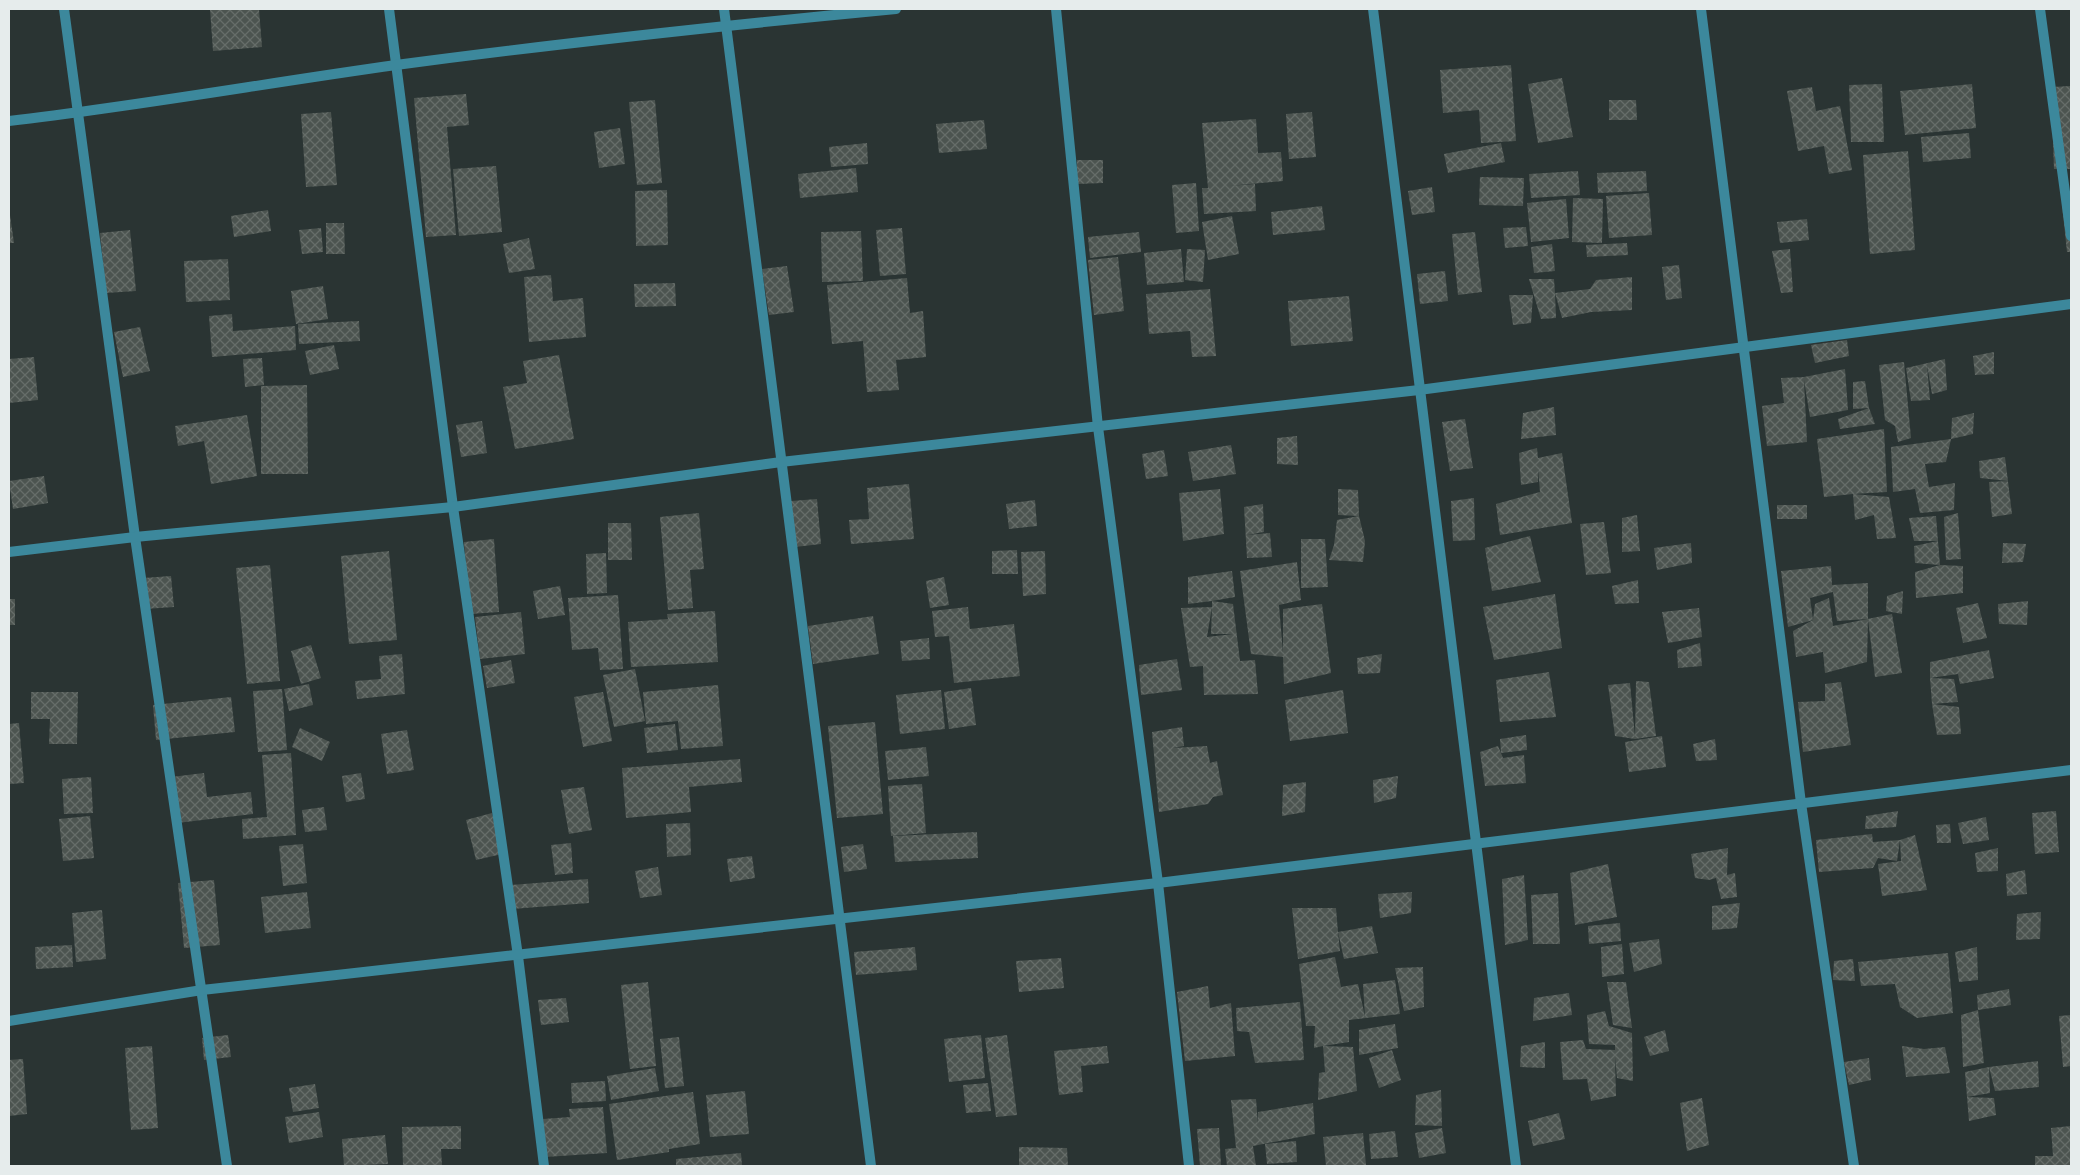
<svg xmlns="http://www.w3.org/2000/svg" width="2080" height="1175" font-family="'Exo 2',sans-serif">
<defs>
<pattern id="building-cross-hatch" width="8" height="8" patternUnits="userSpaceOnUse" patternTransform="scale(1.25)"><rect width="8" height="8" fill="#4c5450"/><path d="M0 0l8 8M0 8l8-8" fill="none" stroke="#666d69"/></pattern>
</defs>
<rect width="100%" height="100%" fill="#2a3433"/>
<g fill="url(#building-cross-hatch)" fill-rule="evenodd">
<path d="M210,9H259L262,47L213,51Z"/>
<path d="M1511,65L1516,141L1481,143L1479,110L1443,113L1440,70Z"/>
<path d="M1562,78L1573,137L1538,143L1528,84Z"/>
<path d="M1882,84L1884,142H1851L1849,85Z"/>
<path d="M1972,84L1976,128L1905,135L1900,91Z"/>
<path d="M2071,86V169H2054L2051,87Z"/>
<path d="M1812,87L1816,111L1840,106L1852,170L1829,174L1824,146L1798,151L1787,91Z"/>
<path d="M466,94L469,125L447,127L456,235L426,237L414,98Z"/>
<path d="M655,100L662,183L637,185L629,102Z"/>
<path d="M1609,100H1636L1637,120H1609Z"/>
<path d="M331,112L337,185L306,187L301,114Z"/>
<path d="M1312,112L1316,157L1289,159L1286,114Z"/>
<path d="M1256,119L1258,153L1281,152L1283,181L1228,186L1255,184L1256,211L1204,214L1202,188H1208L1202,123Z"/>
<path d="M984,120L987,149L939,153L936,124Z"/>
<path d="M620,128L625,164L599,168L594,132Z"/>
<path d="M1969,133L1971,158L1923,162L1921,137Z"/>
<path d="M867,143L868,164L831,167L829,147Z"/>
<path d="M1501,143L1505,162L1448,173L1444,154Z"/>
<path d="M1908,151L1915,250L1870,254L1863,155Z"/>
<path d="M1077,160H1103V183L1077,184Z"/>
<path d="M496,166L502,232L459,236L453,169Z"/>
<path d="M856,168L858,192L800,198L798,174Z"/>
<path d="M1578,171L1580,195L1531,198L1529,174Z"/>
<path d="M1646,171L1647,191L1598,193L1597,173Z"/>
<path d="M1480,177L1524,178L1523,206L1479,205Z"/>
<path d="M1196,183L1199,231L1176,233L1172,185Z"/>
<path d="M1432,187L1435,212L1412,215L1408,191Z"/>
<path d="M667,190L668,245L636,246L635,191Z"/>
<path d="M1649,193L1652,235L1609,238L1606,196Z"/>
<path d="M1573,198L1603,199L1602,243L1572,242Z"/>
<path d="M1566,199L1569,238L1531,242L1527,203Z"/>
<path d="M2071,204V252H2067L2062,205Z"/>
<path d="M1322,206L1325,230L1273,235L1271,212Z"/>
<path d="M9,208L14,243H9Z"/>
<path d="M268,210L271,231L234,237L231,216Z"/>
<path d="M1232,216L1239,254L1208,260L1202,222Z"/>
<path d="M1807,219L1809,240L1780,243L1777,222Z"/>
<path d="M326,223H344L345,254H326Z"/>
<path d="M1526,227L1528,246L1505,248L1503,228Z"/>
<path d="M321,228L323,252L302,254L299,230Z"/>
<path d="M902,228L906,274L880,276L876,230Z"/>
<path d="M130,230L136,291L106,293L100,233Z"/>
<path d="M861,231L863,281L822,282L821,232Z"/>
<path d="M1139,232L1141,252L1090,258L1088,237Z"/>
<path d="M1475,232L1482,292L1458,295L1452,234Z"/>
<path d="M529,238L535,269L509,273L503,244Z"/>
<path d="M1627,243L1628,255L1587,257L1586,245Z"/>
<path d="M1552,244L1555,271L1534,273L1531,247Z"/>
<path d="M1181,249L1184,282L1147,285L1144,253Z"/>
<path d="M1187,249L1205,250L1203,282L1185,280Z"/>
<path d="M1790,249L1793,292L1781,293L1772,251Z"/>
<path d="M1118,257L1124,311L1094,315L1088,260Z"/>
<path d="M228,259L230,300L186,302L184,261Z"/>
<path d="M1679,265L1682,298L1666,300L1662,267Z"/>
<path d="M787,266L794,312L769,315L762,269Z"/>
<path d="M1445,271L1448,301L1420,304L1417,274Z"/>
<path d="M551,275L553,301L583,298L586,337L529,342L524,277Z"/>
<path d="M1632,277V310L1591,312L1562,318L1555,293L1556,318L1541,319L1529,279H1554L1555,293L1590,289L1596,280Z"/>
<path d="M907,278L910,313L923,311L926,357L896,360L899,390L867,392L863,341L832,344L827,285Z"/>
<path d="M675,283L676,306L635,307L634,284Z"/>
<path d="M323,286L328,319L296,324L291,291Z"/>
<path d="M1210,289L1216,356L1192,357L1190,331L1149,334L1146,294Z"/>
<path d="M1509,295H1533L1531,323L1513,325Z"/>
<path d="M1349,296L1353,341L1291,346L1288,301Z"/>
<path d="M232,314L233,331L295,326L296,350L212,357L209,316Z"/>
<path d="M359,321L360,341L299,344L298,324Z"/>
<path d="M140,327L150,371L123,377L114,332Z"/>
<path d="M1847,340L1849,356L1815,363L1811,345Z"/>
<path d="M334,345L339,369L310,375L305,351Z"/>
<path d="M1994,352V374L1975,375L1973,356Z"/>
<path d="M559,355L574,439L515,449L503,387L527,383L523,361Z"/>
<path d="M34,357L38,400L9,403V359Z"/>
<path d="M262,358L264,385L245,387L243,359Z"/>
<path d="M1945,359L1947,390L1932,394L1927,365L1930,400L1911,401L1906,368Z"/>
<path d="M1904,362L1911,438L1898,442L1895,426L1885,420L1879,365Z"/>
<path d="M1845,369L1848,410L1810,417L1804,380L1807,442L1767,446L1762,406L1784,403L1781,378L1804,377Z"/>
<path d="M1865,381L1869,408L1875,424L1840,429L1838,419L1869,408L1853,409V382Z"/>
<path d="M307,385L308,474H261V386Z"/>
<path d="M1554,407L1556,435L1521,439L1523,413Z"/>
<path d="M1974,413L1973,434L1951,439L1946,462L1925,464L1929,487L1955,483L1954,510L1920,513L1915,489L1893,492L1891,447L1951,439L1952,418Z"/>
<path d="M247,415L257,476L211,484L204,441L178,446L175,426Z"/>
<path d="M1465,419L1473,468L1450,471L1442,422Z"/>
<path d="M482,421L487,453L461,457L456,425Z"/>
<path d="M1884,429L1887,492L1853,494L1889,497L1896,538L1877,539L1874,515L1855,520L1853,494L1824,497L1817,439Z"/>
<path d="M1297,436L1298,465L1277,464V438Z"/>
<path d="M1231,445L1236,474L1193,481L1188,452Z"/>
<path d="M1537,448L1538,458L1562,453L1572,523L1500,535L1496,504L1540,492L1538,469V482L1521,485L1519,453Z"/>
<path d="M1164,450L1168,476L1146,479L1142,454Z"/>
<path d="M2005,457L2012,514L1992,517L1989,482L2008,481L1980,478L1979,461Z"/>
<path d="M44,476L48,503L13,509L9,481Z"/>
<path d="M909,484L914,539L851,544L849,520L869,519L867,488Z"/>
<path d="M1220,489L1224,534L1183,541L1179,493Z"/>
<path d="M1338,489L1358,490L1359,516L1365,541L1363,562L1329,560L1334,545L1337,520L1359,516L1338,515Z"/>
<path d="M1474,498L1475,540L1453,541L1451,501Z"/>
<path d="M817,499L821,544L795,547L791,501Z"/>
<path d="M1035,500L1037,526L1009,529L1006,504Z"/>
<path d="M1263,504L1264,532L1247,535L1270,533L1272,557L1247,558L1244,507Z"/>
<rect x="1777" y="505" width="30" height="14"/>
<path d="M699,513L704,569L690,570L693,608L668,610L660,517Z"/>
<path d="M1958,513L1961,559L1946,560L1944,517Z"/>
<path d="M1637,515L1640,551L1622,552V518Z"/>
<path d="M1936,516L1938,541H1914L1909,518Z"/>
<path d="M1604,522L1611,573L1586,575L1580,524Z"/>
<path d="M608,523H631L632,560H608Z"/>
<path d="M1530,536L1541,582L1492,591L1485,548Z"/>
<path d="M494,539L499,612L470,614L464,542Z"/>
<path d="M1301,539H1325L1328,587L1301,588Z"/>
<path d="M1938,541L1940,565L1963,566V593L1916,598L1915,572L1940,565L1915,563L1914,546Z"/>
<path d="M1691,543L1692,563L1657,570L1654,548Z"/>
<path d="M2003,543L2026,544L2023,562L2002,563Z"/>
<path d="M1017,550L1018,574H992V551Z"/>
<path d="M389,551L397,640L349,644L341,556Z"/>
<path d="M1045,551L1046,594L1023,596L1021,552Z"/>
<path d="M606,553L607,593L587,594L586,554Z"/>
<path d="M1297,562L1301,600L1279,605L1283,653V609L1322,604L1331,673L1284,684L1283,657L1251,654L1240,571Z"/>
<path d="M270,565L280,681L247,684L236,568Z"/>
<path d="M1831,566L1832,585L1868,583V619L1837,621L1833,592L1810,598L1813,620L1788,627L1781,571Z"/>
<path d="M1232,571L1235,597L1212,601L1233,604L1240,661L1255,660L1258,694L1204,695L1203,666L1190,667L1181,608L1212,607V601L1188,604V577ZM1212,607L1211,634H1233L1207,637Z"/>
<path d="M171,576L174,607L145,609L143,578Z"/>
<path d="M944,577L949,605L930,608L926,581Z"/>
<path d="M1638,580L1639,603L1615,604L1612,586Z"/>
<path d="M560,586L565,615L538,619L533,591Z"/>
<path d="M1903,591L1902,614L1886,611L1887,596Z"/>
<path d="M1555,594L1562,648L1494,660L1483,607Z"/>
<path d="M618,595L623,669L600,670L598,648L572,650L568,598Z"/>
<path d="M1829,598L1833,626L1892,614L1902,673L1875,677L1868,619L1867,662L1825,673L1823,652L1796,657L1793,631L1813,620L1815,604Z"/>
<rect x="9" y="599" width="6" height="26"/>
<path d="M2028,601L2027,625L1999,624L1998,604Z"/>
<path d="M1978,603L1987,638L1963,643L1956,608Z"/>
<path d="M968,607L970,629L1014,624L1020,676L954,683L949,636L935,637L932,611Z"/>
<path d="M1699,608L1702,637L1668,643L1662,612Z"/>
<path d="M715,611L718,662L631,667L628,622L668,619L667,614Z"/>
<path d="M521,612L525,654L480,659L475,617Z"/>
<path d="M873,616L879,654L813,664L808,626Z"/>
<path d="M929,638L930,659L902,661L900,641Z"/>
<path d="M1700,643L1702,666L1678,668L1677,650Z"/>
<path d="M311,645L321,678L301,684L291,651Z"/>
<path d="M1989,650L1994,678L1960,684L1958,674L1930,678V662Z"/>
<path d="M402,654L405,694L357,699L355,681L381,679L379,656Z"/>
<path d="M1382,654L1380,673L1358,674L1357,658Z"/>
<path d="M1177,659L1182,690L1141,695L1139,665Z"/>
<path d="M511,660L515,683L487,688L483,666Z"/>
<path d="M635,669L645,721L614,727L603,675Z"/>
<path d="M1549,672L1556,717L1500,722L1496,680Z"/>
<path d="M1930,678L1954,679L1958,702L1932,704Z"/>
<path d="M1636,681L1649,682L1656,736L1635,739L1615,736L1608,685L1630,683L1635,737Z"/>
<path d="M1841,682L1851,745L1803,752L1798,702L1825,701V684Z"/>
<path d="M309,684L313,705L289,711L284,689Z"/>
<path d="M718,685L723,746L681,749L678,721L646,724L643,692Z"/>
<path d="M971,688L976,725L949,729L944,692Z"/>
<path d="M282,689L287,750L258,752L253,691Z"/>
<path d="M941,690L945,729L900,734L896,695Z"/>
<path d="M1343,690L1348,733L1290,741L1285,700Z"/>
<path d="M31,692H78L77,744H49L50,719H31Z"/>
<path d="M603,692L612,741L583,747L574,697Z"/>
<path d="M231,697L235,732L156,740L153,705Z"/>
<path d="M1932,704L1959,707L1961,734L1937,735Z"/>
<path d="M875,722L883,814L837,818L828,726Z"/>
<path d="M19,723L24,783L9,784V724Z"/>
<path d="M675,724L678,750L647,753L644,728Z"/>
<path d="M1182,727L1184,746L1173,748L1207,746L1210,763L1217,761L1223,795L1213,797L1208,804L1159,812L1152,732Z"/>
<path d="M300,728L330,742L322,761L292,747Z"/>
<path d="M407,730L414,770L387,774L381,734Z"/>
<path d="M1526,735L1527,750L1501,753L1503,758L1524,755L1526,783L1485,786L1480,752L1498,746L1501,753L1500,739Z"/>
<path d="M1662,736L1666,767L1629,772L1625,742Z"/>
<path d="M1715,739L1717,760L1696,761L1693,744Z"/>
<path d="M926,747L929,776L888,780L885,751Z"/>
<path d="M291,753L296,835L243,839L242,819L267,817L262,755Z"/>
<path d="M740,759L742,782L689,787L691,812L626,818L622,768Z"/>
<path d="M204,773L207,797L251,792L253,814L177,823L171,777Z"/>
<path d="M361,773L365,799L346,802L342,776Z"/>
<path d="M1398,776L1396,798L1374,803L1373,780Z"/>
<path d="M91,777L93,813L64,814L62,779Z"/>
<path d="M1306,782L1305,812L1282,816L1283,785Z"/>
<path d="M922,784L926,833L891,836L888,786Z"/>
<path d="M584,787L592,830L569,834L561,790Z"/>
<path d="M324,807L327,830L305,832L302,810Z"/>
<path d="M1898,811L1896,827L1865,829L1866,816Z"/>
<path d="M2056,811L2059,852L2035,854L2032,813Z"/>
<path d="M492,813L502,854L476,860L466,820Z"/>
<path d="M90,816L94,858L63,861L59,819Z"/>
<path d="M1986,817L1989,840L1963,844L1958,823Z"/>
<path d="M690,823L691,855L667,857L666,824Z"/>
<path d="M1950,824L1951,843H1937L1936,825Z"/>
<path d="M977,832L978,858L895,862L893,836Z"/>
<path d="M1872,834L1873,842L1900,840L1915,835L1927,890L1882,896L1878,864L1901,861L1900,840L1897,861L1878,858L1873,868L1819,872L1816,840Z"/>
<path d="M571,843L573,873L555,875L551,845Z"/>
<path d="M303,844L307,883L283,886L279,846Z"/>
<path d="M863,844L867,869L844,872L841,847Z"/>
<path d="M1728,848L1727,875L1735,873L1737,897L1721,899L1716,878L1709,880L1695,878L1691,854Z"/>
<path d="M1998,848V871L1977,872L1975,853Z"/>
<path d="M752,856L755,878L730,882L727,859Z"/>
<path d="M1608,864L1617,917L1575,925L1570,873Z"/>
<path d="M658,867L662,895L640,898L635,871Z"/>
<path d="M2025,870L2027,894L2007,896L2006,874Z"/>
<path d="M1524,875L1528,940L1505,945L1502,879Z"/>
<path d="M588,879L589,903L512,909L511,885Z"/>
<path d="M214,880L220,945L184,948L178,883Z"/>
<path d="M307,892L311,928L265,933L261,897Z"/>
<path d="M1412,892L1411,913L1380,918L1378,894Z"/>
<path d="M1558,893L1560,944H1533L1531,895Z"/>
<path d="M1740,903L1737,928L1712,930V906Z"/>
<path d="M1292,908H1336L1338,932L1372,926L1378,953L1344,959L1338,932L1340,951L1298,959Z"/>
<path d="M102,910L106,959L76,962L72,913Z"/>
<path d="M2041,912L2040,939L2016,940L2017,914Z"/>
<path d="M1620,923L1621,941L1589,944L1588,926Z"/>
<path d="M1659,939L1662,964L1634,972L1629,943Z"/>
<path d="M1622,944L1624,974L1602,977L1601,947Z"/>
<path d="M72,945L73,967L36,969L35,947Z"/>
<path d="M915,947L917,970L856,975L854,952Z"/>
<path d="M1977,947L1978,980L1959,982L1955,952Z"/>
<path d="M1948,953L1953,1013L1917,1018L1900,1007L1895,984L1861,986L1858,962Z"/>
<path d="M1335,957L1341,987L1358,984L1365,1017L1363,984L1395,980L1400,1014L1349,1020V1042L1323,1046L1353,1047L1357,1091L1318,1100L1319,1073L1325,1072L1323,1046L1314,1048L1315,1026H1306L1299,964Z"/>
<path d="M1061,958L1064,988L1019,992L1016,961Z"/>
<path d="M1853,959L1855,981L1833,980L1834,961Z"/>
<path d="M1423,967L1424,1007L1404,1011L1395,968Z"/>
<path d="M648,982L656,1066L630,1069L621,985Z"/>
<path d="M1607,982H1626L1632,1028L1613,1025Z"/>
<path d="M1208,986L1210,1008L1231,1003L1235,1056L1185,1061L1177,992Z"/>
<path d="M2009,989L2011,1005L1978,1010L1984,1063L1963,1067L1961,1015L1978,1010L1977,995Z"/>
<path d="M1569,993L1572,1015L1533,1021L1534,998Z"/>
<path d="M566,998L569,1022L541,1025L538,1000Z"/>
<path d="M1300,1002L1304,1060L1255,1063L1249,1032L1237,1031L1236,1008Z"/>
<path d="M1605,1011L1609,1026L1632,1033L1633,1081L1617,1078L1615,1057L1616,1096L1591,1101L1587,1079L1563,1080L1560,1042L1583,1040L1586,1049L1615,1050V1045L1589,1044L1587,1015Z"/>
<path d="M2071,1015V1066L2063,1067L2059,1016Z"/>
<path d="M1395,1024L1398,1048L1359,1055V1030Z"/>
<path d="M1665,1030L1669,1051L1650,1056L1644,1037Z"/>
<path d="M228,1035L231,1057L204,1060L202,1038Z"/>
<path d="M981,1035L985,1078L949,1082L944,1039Z"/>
<path d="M1007,1035L1017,1115L996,1117L985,1038Z"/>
<path d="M679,1037L684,1086L665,1088L660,1039Z"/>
<path d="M1545,1042V1068L1520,1067L1521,1046Z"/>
<path d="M152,1046L158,1128L131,1130L125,1048Z"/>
<path d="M1107,1046L1109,1063L1081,1066L1083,1092L1059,1095L1054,1051Z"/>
<path d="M1902,1046L1924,1049L1945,1047L1950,1073L1906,1077Z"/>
<path d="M1392,1050L1401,1080L1379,1088L1369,1058Z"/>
<path d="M1869,1058L1871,1080L1849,1085L1844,1062Z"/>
<path d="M23,1059L27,1114L9,1116V1060Z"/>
<path d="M2038,1061L2039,1087L1995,1091L1989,1067Z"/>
<path d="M1989,1067L1990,1093L1967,1097L1994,1098L1996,1115L1969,1121L1967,1097L1965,1072Z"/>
<path d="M655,1068L659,1091L611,1100L607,1076Z"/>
<path d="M605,1081L606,1101L572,1103L571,1083Z"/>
<path d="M988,1083L991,1111L966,1113L963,1085Z"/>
<path d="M315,1084L319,1108L293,1112L289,1088Z"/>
<path d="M1441,1090L1442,1126L1415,1125L1416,1095Z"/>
<path d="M745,1091L749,1134L710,1137L706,1095Z"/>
<path d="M693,1092L700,1144L669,1149V1152L617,1160L609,1104Z"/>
<path d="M1702,1098L1709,1145L1687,1151L1680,1103Z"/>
<path d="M1256,1099L1258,1124V1112L1313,1103L1315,1134L1253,1146L1256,1166H1227L1225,1149L1236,1148L1231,1100Z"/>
<path d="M603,1107L607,1153L545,1157L543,1119L570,1117L569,1109Z"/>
<path d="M319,1112L323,1137L289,1143L285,1117Z"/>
<path d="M1559,1113L1565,1139L1533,1146L1528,1121Z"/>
<path d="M461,1126V1149H441L442,1166H403L402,1127Z"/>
<path d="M2071,1126V1166H2035V1156H2053L2051,1128Z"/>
<path d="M1219,1128L1221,1166H1200L1197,1129Z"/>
<path d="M1442,1128L1446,1153L1419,1158L1415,1133Z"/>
<path d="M1395,1131L1398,1157L1371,1159L1369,1134Z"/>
<path d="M1363,1133L1366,1165L1326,1166L1323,1137Z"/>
<path d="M385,1135L388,1164L344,1166L342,1139Z"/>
<path d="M1296,1141L1297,1162L1267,1164L1265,1144Z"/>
<path d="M1019,1147L1067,1148L1068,1166H1019Z"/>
<path d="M741,1153L742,1166H676V1159Z"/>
</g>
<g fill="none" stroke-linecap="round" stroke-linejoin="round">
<g stroke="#3c889c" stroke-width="10">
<path d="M64,9L135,537L227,1166"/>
<path d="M389,9L453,507L518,956L544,1166"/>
<path d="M724,9L871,1166"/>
<path d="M1056,9L1098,427L1158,883L1189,1166"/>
<path d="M1373,9L1516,1166"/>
<path d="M1701,9L1801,803L1854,1166"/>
<path d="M2040,9L2071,236"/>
<path d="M9,121C138,106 267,83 396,65C562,43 729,25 896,9"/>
<path d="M9,552L135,537L453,507L781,462L1419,390L2071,304"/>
<path d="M9,1021L202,990L1158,883L2071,770"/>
</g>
</g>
<rect width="2080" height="1175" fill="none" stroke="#e6ecec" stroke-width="20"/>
</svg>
